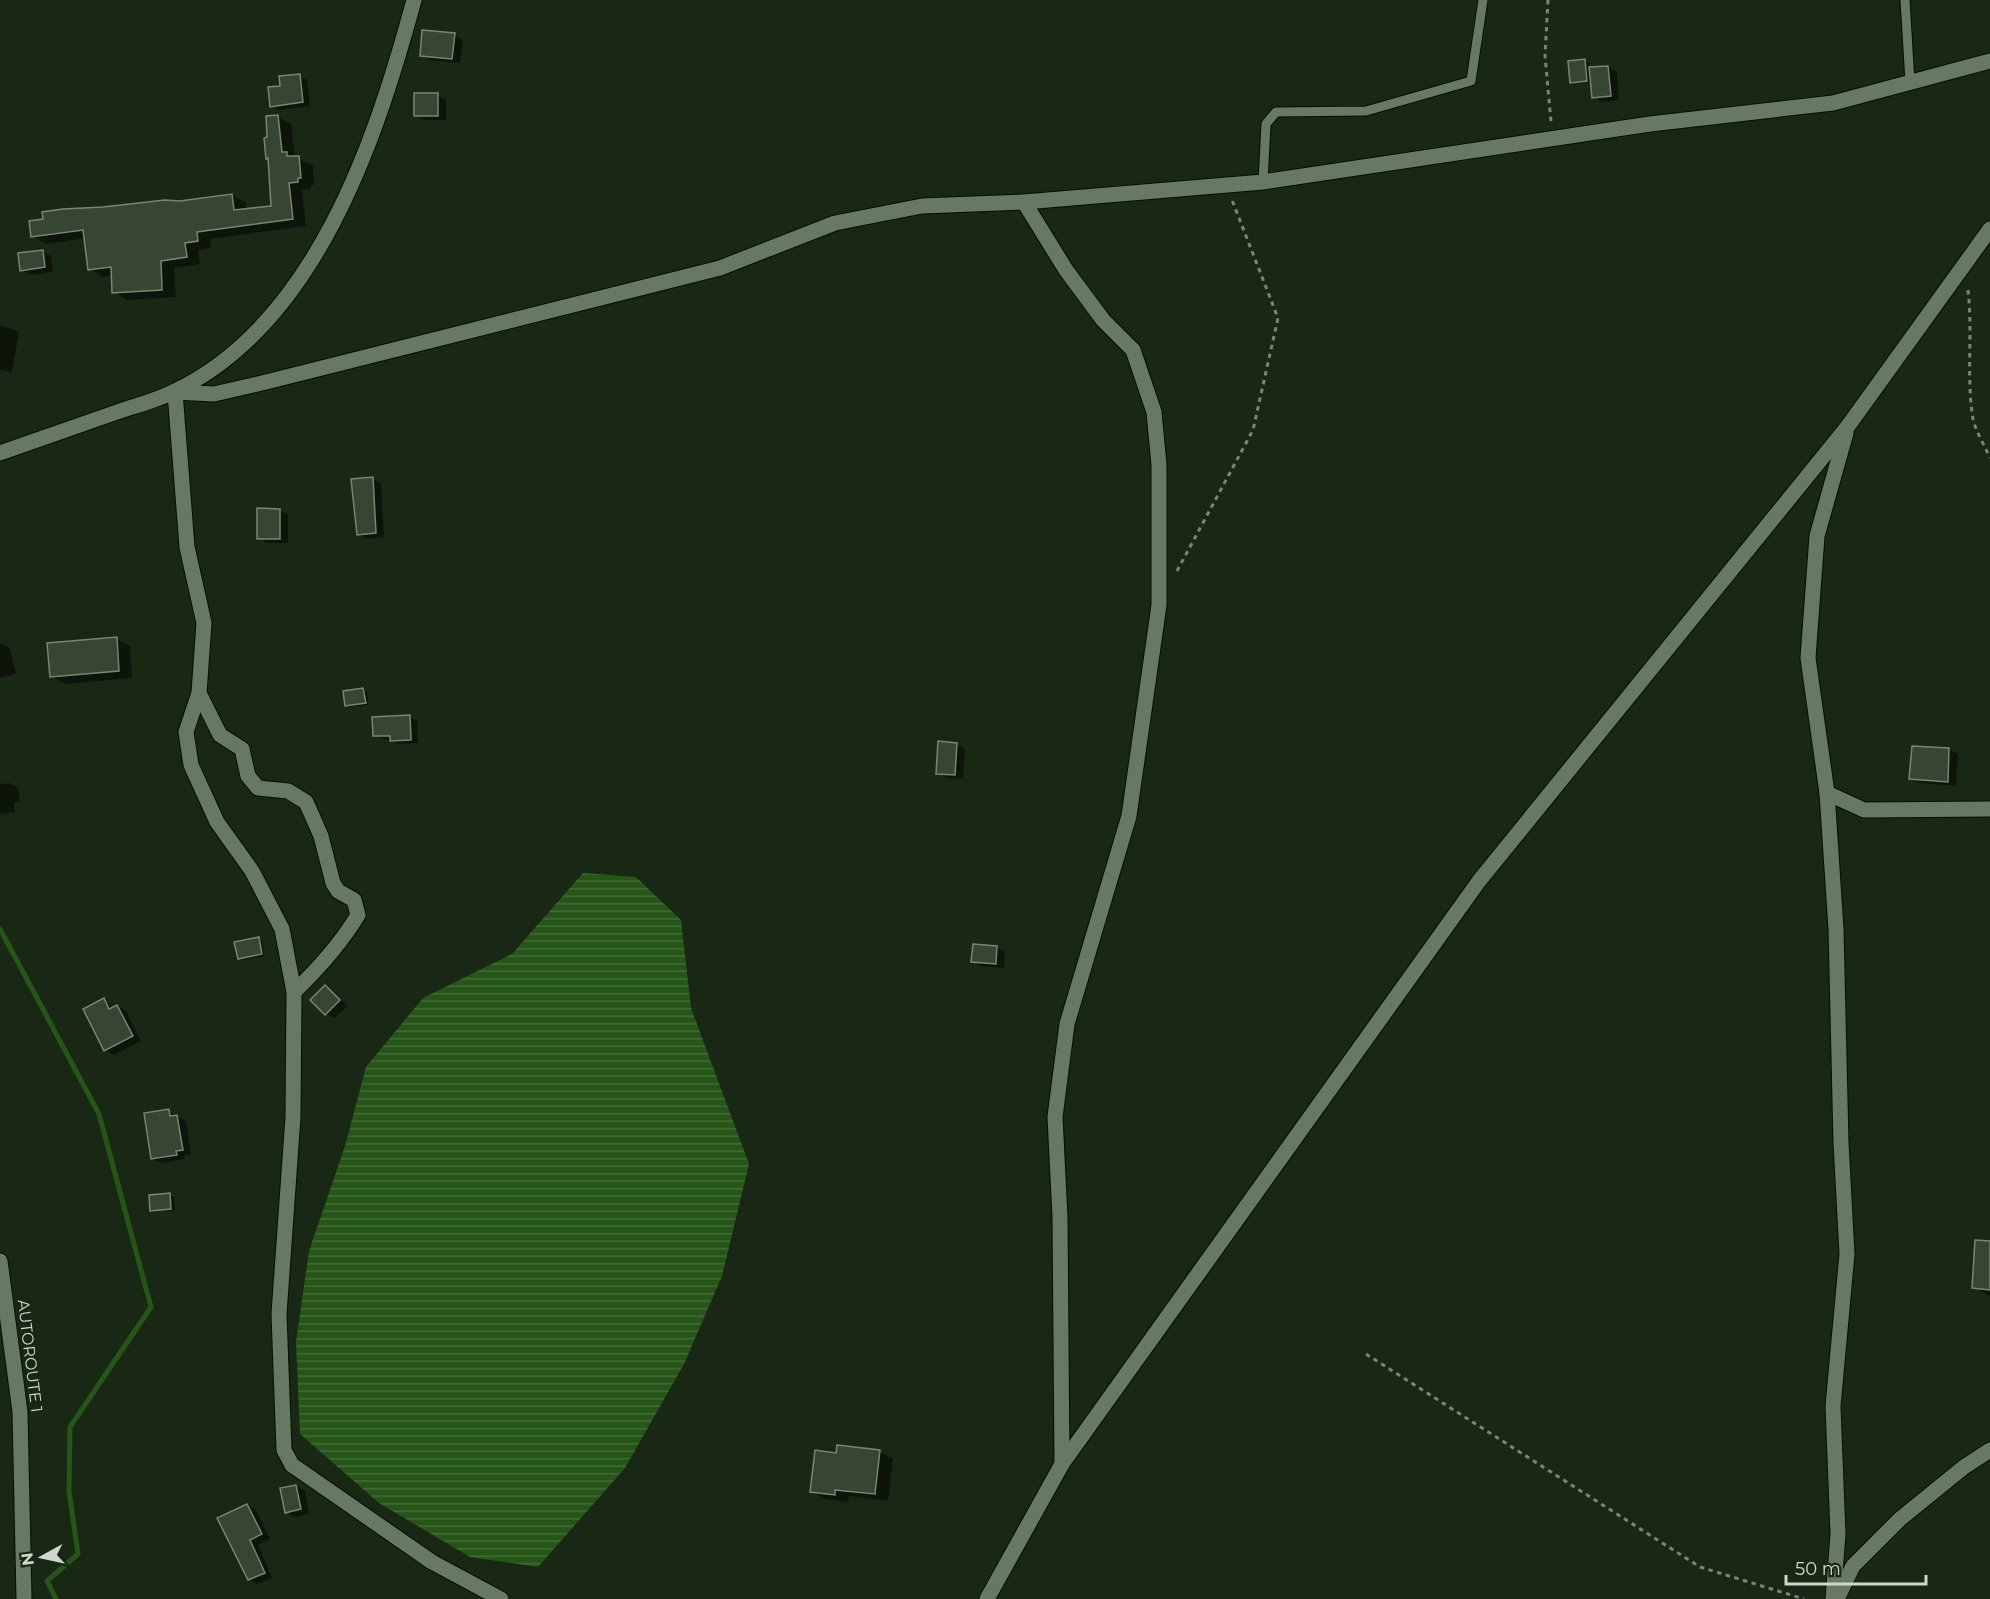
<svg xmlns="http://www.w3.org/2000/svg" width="1990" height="1599" font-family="Montserrat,sans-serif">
<defs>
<pattern id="water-rules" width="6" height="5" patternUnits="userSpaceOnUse" patternTransform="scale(1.5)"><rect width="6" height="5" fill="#265518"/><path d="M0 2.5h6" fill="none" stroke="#446d38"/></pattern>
</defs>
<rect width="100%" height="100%" fill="#192815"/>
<path fill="url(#water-rules)" d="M583,873L636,877L681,920L691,1008L749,1164L722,1276L684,1364L625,1468L538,1567L470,1557L379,1503L300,1434L296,1342L309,1251L345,1146L366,1067L423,998L512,954Z"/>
<g fill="#0007">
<path d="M454,35L463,40L460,63L430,60L421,55Z"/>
<path d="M1585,61L1589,63V69L1608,67L1617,72L1619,100L1602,102L1593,97L1592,83L1572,82Z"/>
<path d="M299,76L307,80L310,106L278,110L271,106L282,87Z"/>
<path d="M437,95L446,100V120H424L415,115Z"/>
<path d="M278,117L291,124L295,158L313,165L314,185H311V189L302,190L306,226L210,239L211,248L198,250L200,264L174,268L176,297L127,300L114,292L113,275L103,277L90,269L86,238L46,244L33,236L180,203L232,195L246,203V210L272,207L270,159L267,158L269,139Z"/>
<path d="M43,251L51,256L53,272L30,275L22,270Z"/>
<path d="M0,325L19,332L12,372L0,370Z"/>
<path d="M372,478L381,483L384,537L367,539L358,534Z"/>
<path d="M279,510L288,515V543H267L259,538Z"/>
<path d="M116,639L130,646L132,678L65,684L52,676Z"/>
<path d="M0,643L10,648L16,674L0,678Z"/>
<path d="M363,690L367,692L369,705L350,707L346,705Z"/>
<path d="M410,717L417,721L418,743L399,744L375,736Z"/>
<path d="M957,744L965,749L963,779L947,778L938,773Z"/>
<path d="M1949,749L1958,754L1956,786L1920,783L1911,778Z"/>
<path d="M9,783L18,788L20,802L14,803L15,812L0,814V784Z"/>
<path d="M258,938L262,940L265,956L243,960L239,958Z"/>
<path d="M996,947L1005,952L1004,968L981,966L973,961Z"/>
<path d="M326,987L348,1006L334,1018L326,1014Z"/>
<path d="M104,1000L114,1008L117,1006L126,1011L141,1041L114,1055L105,1050Z"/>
<path d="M168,1111L186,1121L191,1154L184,1155L185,1159L161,1163L152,1158Z"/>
<path d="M170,1195L174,1197L175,1211L151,1210Z"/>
<path d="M1990,1243V1296L1973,1287Z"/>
<path d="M838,1446L880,1452L893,1459L888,1501L849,1496L848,1502L825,1499L812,1491L837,1454Z"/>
<path d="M296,1486L305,1491L309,1514L295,1517L286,1512Z"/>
<path d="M247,1505L256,1510L270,1539L258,1545L272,1578L257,1584L249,1579Z"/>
</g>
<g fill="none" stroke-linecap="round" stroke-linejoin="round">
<path stroke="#265518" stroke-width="5" d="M0,929L99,1114L151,1307L70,1427L69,1491L78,1554L47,1581L56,1599"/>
</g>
<g fill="#364632" stroke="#768771" stroke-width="1.5">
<path d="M422,30L455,33L452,59L420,56Z"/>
<path d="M1585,59L1587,81L1570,83L1568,61Z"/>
<path d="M1608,66L1611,96L1592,98L1589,67Z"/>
<path d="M300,74L303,102L270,107L268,87L280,86L279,76Z"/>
<rect x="414" y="93" width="24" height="23"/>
<path d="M278,115L282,152H287V156H299L301,178H298V182L289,183L293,219L197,232L198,241L185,243L187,257L161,261L162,290L112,293L111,267L88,270L83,230L31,237L29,221L43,219L42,212L63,209L103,207L165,200L180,201L232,194L234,210L271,206L268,158L266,159L264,138L267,137L266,116Z"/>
<path d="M43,250L45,267L20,271L18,253Z"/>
<path d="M373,477L376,533L357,535L351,479Z"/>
<path d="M257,508L280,509V539H257Z"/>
<path d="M117,637L119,671L50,677L47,643Z"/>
<path d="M363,688L366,703L345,706L343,691Z"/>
<path d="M410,715L411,740L390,741V736H373L372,717Z"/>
<path d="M938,741L957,743L955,775L936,774Z"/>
<path d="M1912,746L1949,748L1948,782L1909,779Z"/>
<path d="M259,937L262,954L238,959L234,942Z"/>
<path d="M973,944L997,946L996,964L971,962Z"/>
<path d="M325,985L340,1000L325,1015L310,1000Z"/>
<path d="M104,998L109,1009L117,1005L133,1036L104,1051L83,1009Z"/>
<path d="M169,1109L170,1116L177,1115L183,1150L176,1151L177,1155L151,1159L144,1113Z"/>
<path d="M170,1193L171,1209L150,1211L149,1195Z"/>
<path d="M1975,1240L1990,1241V1290L1972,1288Z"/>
<path d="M837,1445L880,1450L875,1494L835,1490V1495L810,1492L815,1450L836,1453Z"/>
<path d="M296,1485L301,1509L285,1513L280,1488Z"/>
<path d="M247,1504L262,1534L250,1540L265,1573L248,1580L217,1518Z"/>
</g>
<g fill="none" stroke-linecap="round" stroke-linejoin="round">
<defs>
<g id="service">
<path d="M1905,0L1910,82"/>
<path d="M1263,182L1266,124L1276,112L1366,111L1471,81L1483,0"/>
</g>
<g id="minor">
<path d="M1024,202L1066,270L1103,320L1133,350L1154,412L1159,465V605L1129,816L1067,1024L1055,1117L1060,1217L1062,1464"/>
<path d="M199,693L220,735L242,749L248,776L258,788L288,791L306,802L321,836L333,883L338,891L354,900L358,915C340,945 319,968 294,992"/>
<path d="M1827,793L1864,810L1990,809"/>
<path d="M501,1599L432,1562L292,1465L284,1450L279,1314L293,1117L294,992L282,929L252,871L217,822L191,765L186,732L199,693L204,623L187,547L175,392L214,394L262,383L720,268L835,223L922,206L1024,202L1263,182L1650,124L1833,103L1990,61"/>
<path d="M987,1599L1062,1464L1479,881L1848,426L1990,229"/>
<path d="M1833,1599L1838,1534L1833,1406L1847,1254L1841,1143L1836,929L1827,793L1808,658L1817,536L1846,433"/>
<path d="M1837,1599L1853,1566L1900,1519L1964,1467L1990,1450"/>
</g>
<path id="tertiary" d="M0,453C40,439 80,425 120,411C138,405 158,400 175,391C316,323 376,140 414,0"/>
<path id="secondary" d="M0,1261L20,1412L24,1599"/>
</defs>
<use href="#service" stroke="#041002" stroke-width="11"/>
<use href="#minor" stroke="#041002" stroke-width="17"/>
<use href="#tertiary" stroke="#041002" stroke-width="17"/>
<use href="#secondary" stroke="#041002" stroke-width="17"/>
<g stroke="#798576" stroke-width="3" stroke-dasharray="4.5 4.5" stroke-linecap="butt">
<path d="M1548,0L1545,56L1551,122"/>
<path d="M1968,290C1973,333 1966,377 1973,419C1976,432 1985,446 1990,458"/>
<path d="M1177,571L1253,430L1278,318L1232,200"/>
<path d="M1366,1354L1700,1567L1804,1599"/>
</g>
<use href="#service" stroke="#677963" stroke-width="9"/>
<use href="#minor" stroke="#677963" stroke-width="15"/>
<use href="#tertiary" stroke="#677963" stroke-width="15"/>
<use href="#secondary" stroke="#677963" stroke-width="15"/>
</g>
<g text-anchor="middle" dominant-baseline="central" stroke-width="4.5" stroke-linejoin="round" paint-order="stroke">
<g font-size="16" fill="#ced7cb" stroke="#192815">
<text transform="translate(30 1356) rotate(83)">AUTOROUTE 1</text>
</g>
</g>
<g transform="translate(42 1557) rotate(262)" stroke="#192815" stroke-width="4.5" paint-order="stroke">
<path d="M0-4.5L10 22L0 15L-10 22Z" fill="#ced7cb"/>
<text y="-9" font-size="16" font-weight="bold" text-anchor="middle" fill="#ced7cb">N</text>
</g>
<path d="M1786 1575v9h140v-9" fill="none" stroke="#ced7cb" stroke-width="3"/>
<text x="1795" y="1575" font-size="18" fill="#ced7cb" stroke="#192815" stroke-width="4.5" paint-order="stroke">50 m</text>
</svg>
